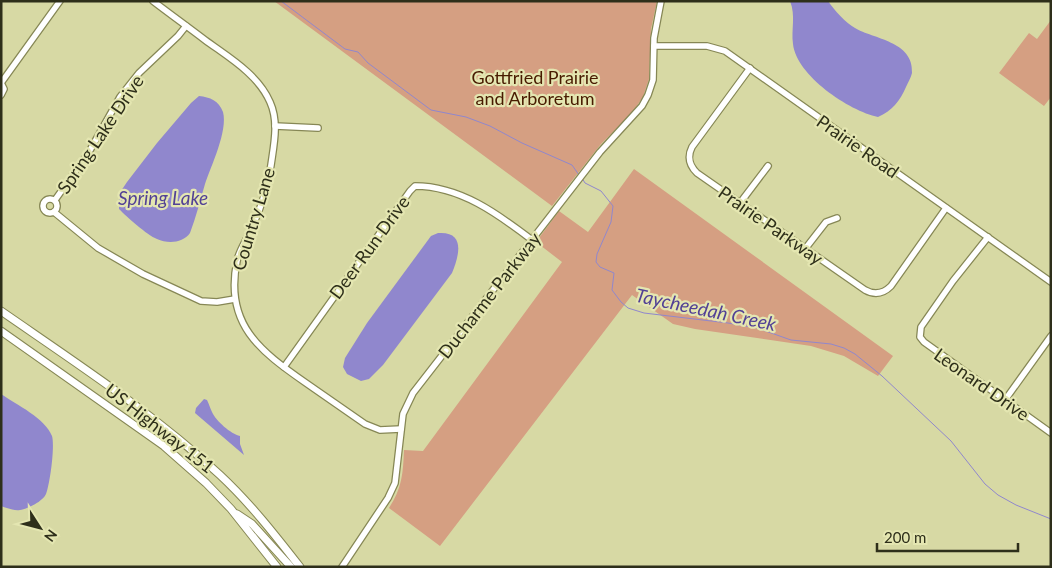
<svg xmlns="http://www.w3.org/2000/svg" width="1052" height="568" font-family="Lato,sans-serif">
<rect width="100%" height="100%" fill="#d7d9a4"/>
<g fill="#d59f82">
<path d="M274,1H657L651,29L649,79L643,97L632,113L601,144L552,206Z"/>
<path d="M1051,20V97L1044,106L999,73L1029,33L1037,39Z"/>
<path d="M634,169L893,356L878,376L844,356L811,346L695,329L673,324L632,295L440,546L389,508C402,488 403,474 404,450L423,451L562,262L536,242L559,211L588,232Z"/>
</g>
<g fill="#9087cd">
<path d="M790,1H828C834,10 846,23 855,28C873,39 914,41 912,73C911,78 908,82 906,87C900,101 892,111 878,117C849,111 796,75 793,44C791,29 796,16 790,1Z"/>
<path d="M199,96C210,97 219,101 223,112C228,131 211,166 205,184C200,201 196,217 190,233C183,243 168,244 157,239C147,235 127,217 119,209V194L127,182L157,143L191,103Z"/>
<path d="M438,233C466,231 459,256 452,273L383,365L369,379L361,381L347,374L343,367L345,358L367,323L431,236Z"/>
<path d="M1,394C17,405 45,418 52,436C55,446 50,484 46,494C43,501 28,509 20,510C14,511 7,508 1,506Z"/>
<path d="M204,399L207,400C209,404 210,408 212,412C216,421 231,434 240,436V444L244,455L195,413L196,408Z"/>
</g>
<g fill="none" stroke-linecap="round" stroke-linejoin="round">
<g stroke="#9087cd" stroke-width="1">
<path d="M281,1L345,49L358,52L368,63L431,110L466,117L490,126L522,143L572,165L579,175"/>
<path d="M582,178L585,183L601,191L613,206L611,222L597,254L596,262L600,267L614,273L612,290L621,302L628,308L644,313L728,323L757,328L791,340L831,344L844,348L855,354L882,376L951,441L985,484L998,495L1016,505L1051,519"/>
</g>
<defs>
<g id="minor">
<path d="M153,1C170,14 188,27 205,40C228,57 258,74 270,102C279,122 274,144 271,165C268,186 261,208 252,227C248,238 239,250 237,261C224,324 260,351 306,383C326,397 345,410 365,424L380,430L401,429"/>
<path d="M654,46H707L725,51L1051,282"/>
<path d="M750,68L692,147C687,157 689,165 697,173L865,290C874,295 883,294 891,286L946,208"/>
<path d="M1,83L60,1"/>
<path d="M1,83L4,89L1,95"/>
<path d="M275,126L318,128"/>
<circle cx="50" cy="206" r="7"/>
<path d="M55,200L89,152L120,97L139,73L178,36L186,26"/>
<path d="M740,203L768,166"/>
<path d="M54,212L98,248L143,274L201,301L217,302L235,299"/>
<path d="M988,237L953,281L921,327L920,337L924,342L1051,433"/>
<path d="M805,249L826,222L837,218"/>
<path d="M284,367L410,191L415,186C460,186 498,214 532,240"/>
<path d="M1005,400L1051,336"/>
<path d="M342,567L388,498L395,483L403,414L413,393L600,152L642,106L648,95L653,80L654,38L661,1"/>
</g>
<g id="major">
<path d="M1,311C76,363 153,413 220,475C250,503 275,535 300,567"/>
<path d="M1,331L164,446L206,483L231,509L277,567"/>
<path d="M237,514L252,524L291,567"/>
</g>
</defs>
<use href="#minor" stroke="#868755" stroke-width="8"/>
<use href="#major" stroke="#868755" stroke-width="9"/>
<use href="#minor" stroke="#fff" stroke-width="5.5"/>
<use href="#major" stroke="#fff" stroke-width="7"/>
</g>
<g text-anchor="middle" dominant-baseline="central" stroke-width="4.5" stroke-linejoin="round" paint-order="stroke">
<g font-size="18" fill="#481b00" stroke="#e4e6b1">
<text x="535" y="77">Gottfried Prairie<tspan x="535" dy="21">and Arboretum</tspan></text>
</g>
<g font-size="18" fill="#2e2f1a" stroke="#e4e6b1">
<text transform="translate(100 134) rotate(-56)">Spring Lake Drive</text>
<text transform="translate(858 146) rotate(35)">Prairie Road</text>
<text transform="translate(253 219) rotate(-73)">Country Lane</text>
<text transform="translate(771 225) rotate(35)">Prairie Parkway</text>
<text transform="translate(369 247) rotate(-54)">Deer Run Drive</text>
<text transform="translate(489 295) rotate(-52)">Ducharme Parkway</text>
<text transform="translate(982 384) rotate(35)">Leonard Drive</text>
<text transform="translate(160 428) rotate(38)">US Highway 151</text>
</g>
<g font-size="19" font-style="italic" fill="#524195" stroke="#e4e6b1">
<text x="163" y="197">Spring Lake</text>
<text transform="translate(706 309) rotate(12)">Taycheedah Creek</text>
</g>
</g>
<rect width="1052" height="568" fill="none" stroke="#2e2f1a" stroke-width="5"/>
<g transform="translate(40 528) rotate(126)" stroke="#e4e6b1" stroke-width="4" paint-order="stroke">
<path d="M0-4L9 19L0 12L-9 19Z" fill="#2e2f1a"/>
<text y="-8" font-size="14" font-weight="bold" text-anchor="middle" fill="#2e2f1a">N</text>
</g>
<path d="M877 543v8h141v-8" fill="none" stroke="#2e2f1a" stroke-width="2.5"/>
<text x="884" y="543" font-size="15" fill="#2e2f1a" stroke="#e4e6b1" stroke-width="4" paint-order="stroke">200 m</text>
</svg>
